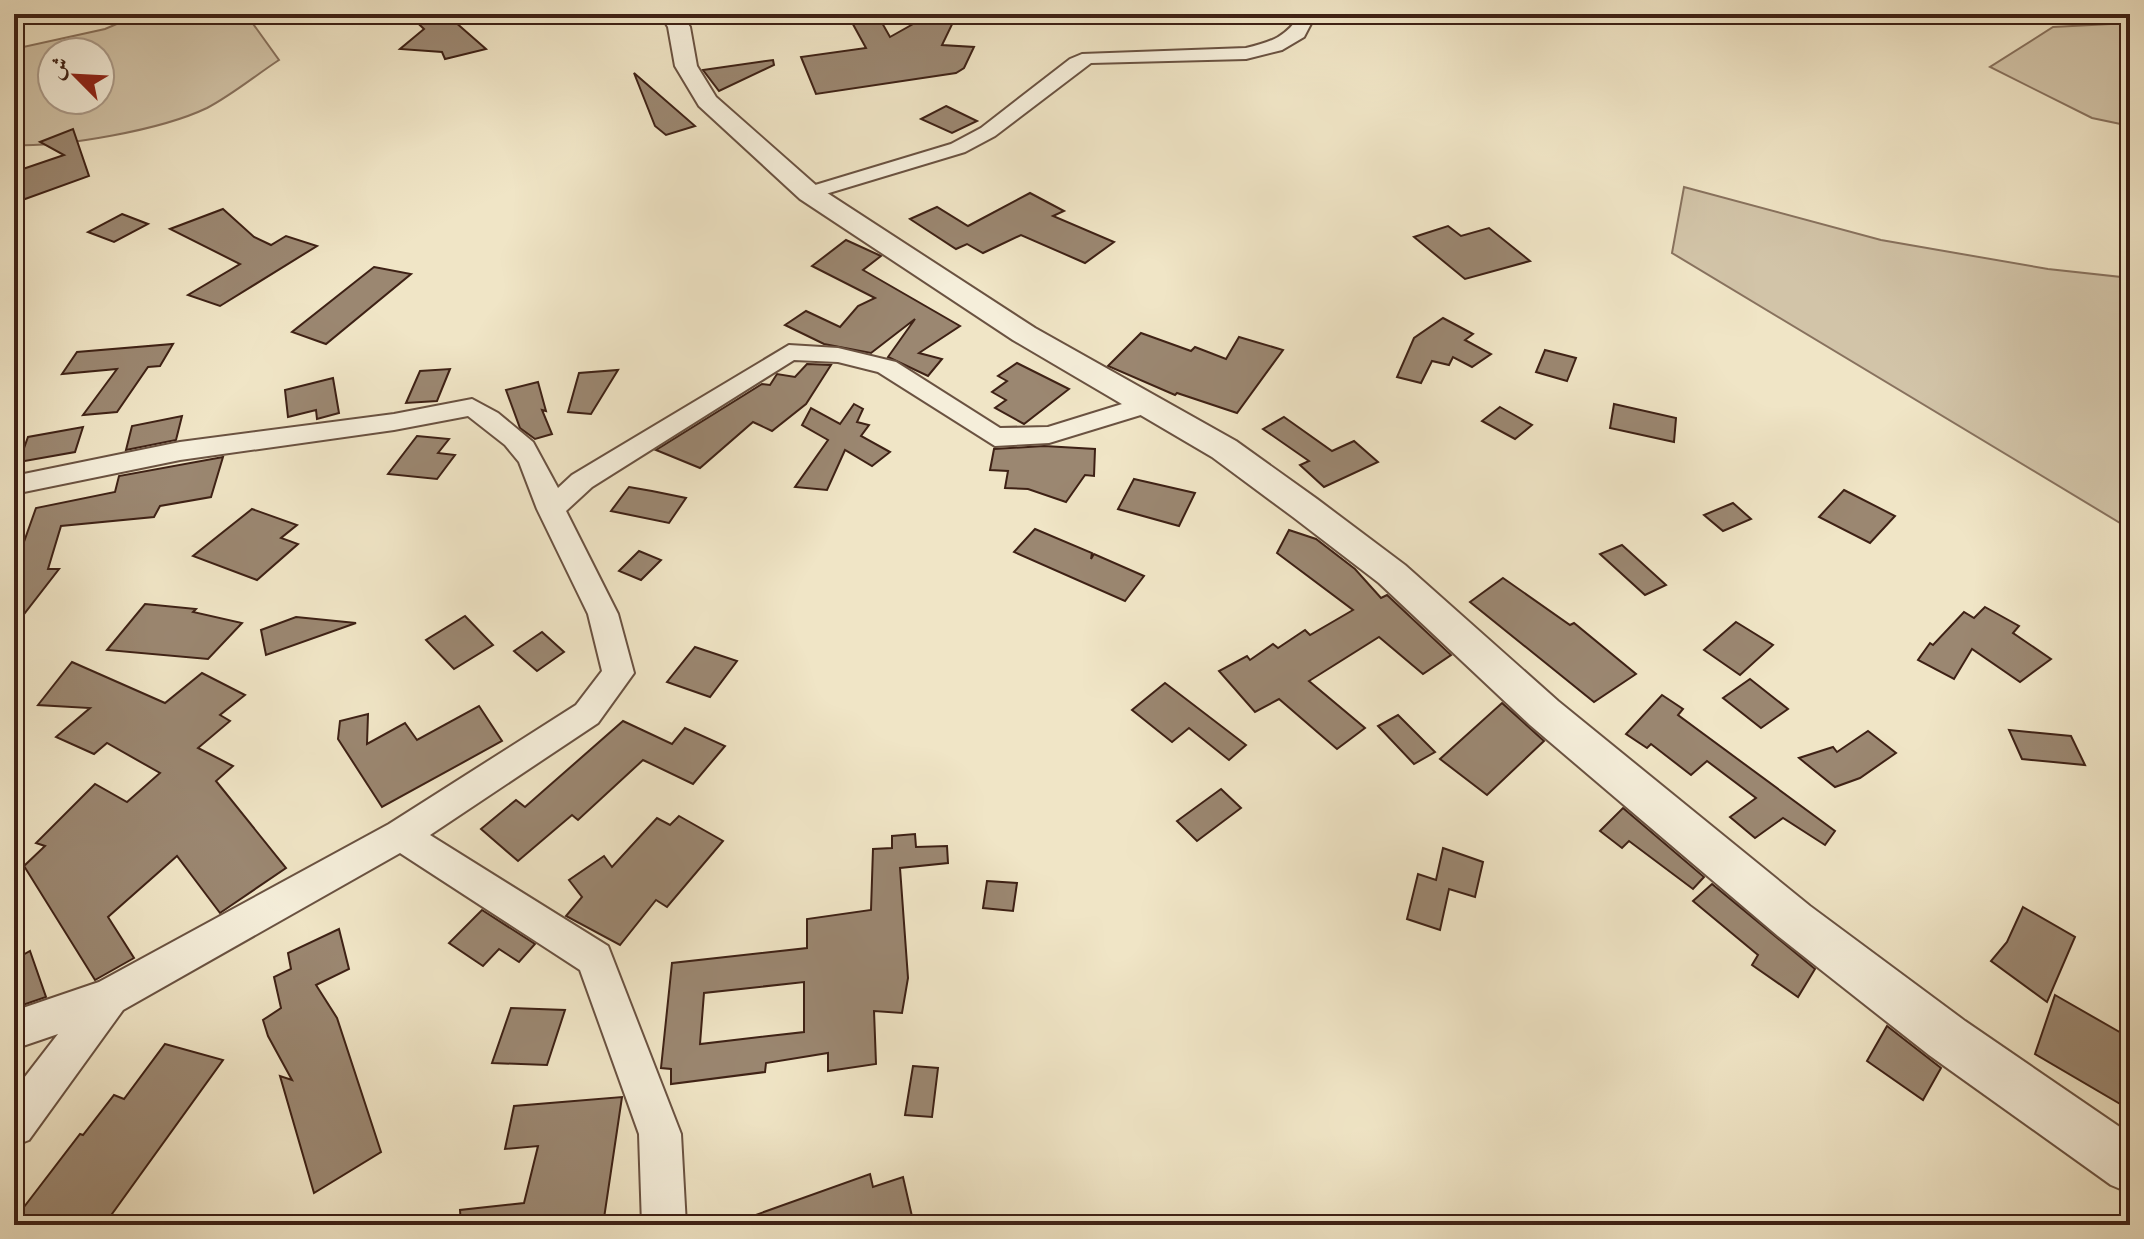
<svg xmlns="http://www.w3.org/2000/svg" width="2144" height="1239" font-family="'EB Garamond',Amiri,serif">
<rect width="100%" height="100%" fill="#f0e5c6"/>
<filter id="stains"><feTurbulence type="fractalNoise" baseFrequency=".0025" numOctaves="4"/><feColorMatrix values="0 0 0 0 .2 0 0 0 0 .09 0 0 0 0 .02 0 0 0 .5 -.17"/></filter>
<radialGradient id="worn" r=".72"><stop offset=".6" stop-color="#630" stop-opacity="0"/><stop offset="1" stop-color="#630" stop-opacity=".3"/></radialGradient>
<g fill="#d2c4a8" stroke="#88725e" stroke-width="2" fill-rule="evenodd">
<path d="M140,14H246L279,60C256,75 232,95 207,108C161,130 65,147 14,145V49L105,29ZM52,52H100V100H52Z"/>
<path d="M2130,23V126L2092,118L1990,67L2053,27Z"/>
<path d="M1684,187L1881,240L2048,269L2130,278V529L1672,253Z"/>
</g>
<g fill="#9b8771" stroke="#3e2115" stroke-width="2" fill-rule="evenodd">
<path d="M408,14H446L486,49L445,59L442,52L400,49L424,29Z"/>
<path d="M873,14H877L890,37L931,14H957L942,45L974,47L964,68L956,73L816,94L801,57L866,48L849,17Z"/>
<path d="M773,60L774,65L719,91L703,70Z"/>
<path d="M634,73L695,126L666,135L655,126Z"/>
<path d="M946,106L977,121L952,133L921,119Z"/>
<path d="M73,129L89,176L14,203V172L64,155L40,142Z"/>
<path d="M1030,193L1064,211L1053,216L1114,242L1085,263L1021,235L983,253L967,244L956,249L910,219L937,207L968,226Z"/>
<path d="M223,209L254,237L271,245L286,236L317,246L220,306L188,295L240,264L170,229Z"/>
<path d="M122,214L148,224L114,242L88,232Z"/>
<path d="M1448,226L1461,236L1489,228L1530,261L1465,279L1414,237Z"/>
<path d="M846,240L881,256L863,270L960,326L919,353L942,359L928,376L888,357L915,319L871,353L824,344L785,325L806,311L840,327L858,306L875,298L812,266Z"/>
<path d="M374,267L411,274L326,344L292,332Z"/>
<path d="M1443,318L1473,334L1465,340L1491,354L1472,367L1453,357L1449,365L1432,361L1421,383L1397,377L1414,338Z"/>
<path d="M1141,333L1191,351L1195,347L1226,359L1239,337L1283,350L1237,413L1177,393L1175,395L1108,366Z"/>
<path d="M173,344L160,366L148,367L117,412L83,415L117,369L62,374L77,352Z"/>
<path d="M1545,350L1576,358L1567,381L1536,372Z"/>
<path d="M1017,363L1069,389L1024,424L995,408L1006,400L992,392L1007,381L998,376Z"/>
<path d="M807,364L831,365L806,404L772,431L753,422L700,468L656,450L762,384L770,385L777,374L795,377Z"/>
<path d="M450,369L437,401L406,403L420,371Z"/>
<path d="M618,370L591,414L568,412L579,373Z"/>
<path d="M333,378L339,413L317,419L316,410L288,417L285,390Z"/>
<path d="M538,382L546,411L542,410L552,434L535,439L520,428L506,390Z"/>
<path d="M854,404L863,409L857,422L869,425L861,436L890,452L872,466L845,450L827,490L795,487L828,440L802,425L811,408L840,424Z"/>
<path d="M1614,404L1676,418L1674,442L1610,428Z"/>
<path d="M1500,407L1532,425L1515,439L1482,421Z"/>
<path d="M182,416L176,440L126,450L132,426Z"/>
<path d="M1284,417L1332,451L1354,441L1378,462L1324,487L1300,465L1309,461L1263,429Z"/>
<path d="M83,427L75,452L19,462L28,437Z"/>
<path d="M417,436L449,439L438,453L455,455L437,479L388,474Z"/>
<path d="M1044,446L1095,449L1094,476L1085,475L1066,502L1028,489L1005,488L1008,471L990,470L994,449Z"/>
<path d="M223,457L211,497L160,506L154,517L61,526L48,569H59L14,627V570L36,508L115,492L119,476Z"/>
<path d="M1134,479L1195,493L1179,526L1118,509Z"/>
<path d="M629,487L652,491L686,498L669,523L611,511Z"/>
<path d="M1844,490L1895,516L1870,543L1819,517Z"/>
<path d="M1733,503L1751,519L1723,531L1704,515Z"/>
<path d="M252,509L297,525L281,538L298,544L257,580L193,556Z"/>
<path d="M1035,529L1092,553L1091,559L1094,554L1144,576L1125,601L1014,552Z"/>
<path d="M1289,530L1316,539L1355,569L1381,598L1387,595L1451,655L1423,674L1379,637L1309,681L1365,728L1337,749L1279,699L1255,712L1219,671L1247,656L1250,660L1273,644L1278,648L1305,630L1310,635L1353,610L1277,553Z"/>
<path d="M1622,545L1666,585L1645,595L1600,554Z"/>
<path d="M639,551L661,560L641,580L619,571Z"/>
<path d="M1503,578L1570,625L1574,623L1636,674L1594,702L1470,602Z"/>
<path d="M145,604L196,609L193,612L242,623L208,659L107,650Z"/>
<path d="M1985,607L2019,626L2013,633L2051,659L2020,682L1972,649L1954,679L1918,660L1930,643L1933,645L1964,612L1974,618Z"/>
<path d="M465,616L493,645L454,669L426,640Z"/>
<path d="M296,617L356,623L266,655L261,630Z"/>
<path d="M1736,622L1773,645L1740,675L1704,650Z"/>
<path d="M542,632L564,652L537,671L514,651Z"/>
<path d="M695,647L737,661L710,697L667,682Z"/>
<path d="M72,662L165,703L202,673L245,695L220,715L230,721L198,748L233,766L216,781L286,868L220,913L177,856L108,917L134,958L95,980L24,866L45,846L36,843L95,784L127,802L160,773L107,743L94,754L56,737L90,708L38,705Z"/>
<path d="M1750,679L1788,709L1761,728L1723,698Z"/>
<path d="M1165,683L1246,745L1229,760L1189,728L1172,742L1132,710Z"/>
<path d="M1662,695L1683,709L1678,715L1835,831L1825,845L1783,818L1755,838L1730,817L1756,798L1707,761L1691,775L1651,744L1647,748L1626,734Z"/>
<path d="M1502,703L1544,741L1487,795L1440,759Z"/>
<path d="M479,706L502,741L382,807L338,739L340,721L368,714L367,744L405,723L417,740Z"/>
<path d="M1398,715L1435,752L1414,764L1378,726Z"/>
<path d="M623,721L672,744L685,728L725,746L693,784L643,760L578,820L572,815L518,861L481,829L516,800L525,807Z"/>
<path d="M2009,730L2071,736L2085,765L2022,759Z"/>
<path d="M1868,731L1896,753L1860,778L1835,787L1799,758L1833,747L1837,752Z"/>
<path d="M1221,789L1241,808L1197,841L1177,821Z"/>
<path d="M1623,808L1704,877L1693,889L1629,841L1622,848L1600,831Z"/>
<path d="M679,816L723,841L667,907L656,900L620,945L566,916L582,897L569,880L604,856L612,867L657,818L670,825Z"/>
<path d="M915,834L916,847L947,846L948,863L900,868L908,978L902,1013L874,1011L876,1064L828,1071V1053L766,1063L765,1072L671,1084V1069L661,1068L672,963L807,948V919L871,910L873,849L892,848V836ZM804,982V1032L700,1044L704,993Z"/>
<path d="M1443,848L1483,862L1475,897L1449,889L1440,930L1407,919L1418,874L1436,880Z"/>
<path d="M987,881L1017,883L1013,911L983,908Z"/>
<path d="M1712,884L1815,969L1798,997L1752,965L1758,955L1693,901Z"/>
<path d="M2023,907L2075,937L2047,1002L1991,961L2007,942Z"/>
<path d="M482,910L535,944L519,962L499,949L483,966L449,943Z"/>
<path d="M339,929L349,969L316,985L337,1018L381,1152L314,1193L280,1076L292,1080L268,1036L263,1020L281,1008L274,977L291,969L288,953Z"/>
<path d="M30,951L46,997L14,1008V960Z"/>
<path d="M2055,995L2130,1038V1078L2122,1105L2035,1054Z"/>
<path d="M511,1008L565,1010L547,1065L492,1063Z"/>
<path d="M1887,1026L1941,1068L1923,1100L1867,1061Z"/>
<path d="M165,1044L223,1060L104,1225H14V1220L80,1134L83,1135L114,1095L124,1099Z"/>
<path d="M913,1066L938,1068L932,1117L905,1115Z"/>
<path d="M622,1097L603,1225H461L460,1210L524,1203L538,1146L505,1149L514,1106Z"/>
<path d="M870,1174L873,1187L903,1177L914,1225H737L736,1222Z"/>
</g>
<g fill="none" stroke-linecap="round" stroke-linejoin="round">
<defs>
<g id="minor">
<path d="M1300,14H1316L1304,37L1282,50L1246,59L1091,63L995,136L965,152L809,199L799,193L802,189L951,144L981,128L1070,59L1082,54L1246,48C1271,42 1287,37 1300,14Z"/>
<path d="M789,345L838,348L896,362L1000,428L1048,427L1148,396L1157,398L1161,404L1157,410L1049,443L995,446L878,372L838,362L794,360L592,487L566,511L618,614L634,673L598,723L430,835L608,946L681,1134L686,1225H642L639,1134L580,970L400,853L123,1010L29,1140L14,1146V1091L58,1034L14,1049V1011L99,982L389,824L576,705L602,671L588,614L537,509L519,462L505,445L468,416L394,430L180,460L14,494V476L180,442L394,414L472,399L498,413L533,442L558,488L572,475Z"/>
</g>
<path id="tertiary" d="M660,14H682L690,27L697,66L716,97L818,187L1035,328L1236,441L1317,499L1405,565L1558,701L1810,906L1965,1021L2130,1134V1193L2111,1185L1929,1055L1778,936L1530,725L1379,583L1293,517L1212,457L1013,340L800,199L699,106L675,66L668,27Z"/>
</defs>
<use href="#minor" stroke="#6a5241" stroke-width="4"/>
<use href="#tertiary" stroke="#6a5241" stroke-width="4"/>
<use href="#minor" fill="#f5eeda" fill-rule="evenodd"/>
<use href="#tertiary" fill="#f5eeda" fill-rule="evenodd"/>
</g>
<rect width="2144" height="1239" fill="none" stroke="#f0e5c6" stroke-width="48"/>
<rect x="16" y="16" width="2112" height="1207" fill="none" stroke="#3e2115" stroke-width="4"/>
<rect x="24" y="24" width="2096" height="1191" fill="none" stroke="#3e2115" stroke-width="2"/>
<g transform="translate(76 76) rotate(294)"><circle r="38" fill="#f5eeda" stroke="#ac9c8b" stroke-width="2"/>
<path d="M0-6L14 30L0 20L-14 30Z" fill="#8f2418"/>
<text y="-12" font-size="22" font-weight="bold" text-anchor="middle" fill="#3e2115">ش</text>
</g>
<rect width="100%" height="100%" filter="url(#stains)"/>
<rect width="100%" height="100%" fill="url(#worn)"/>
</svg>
